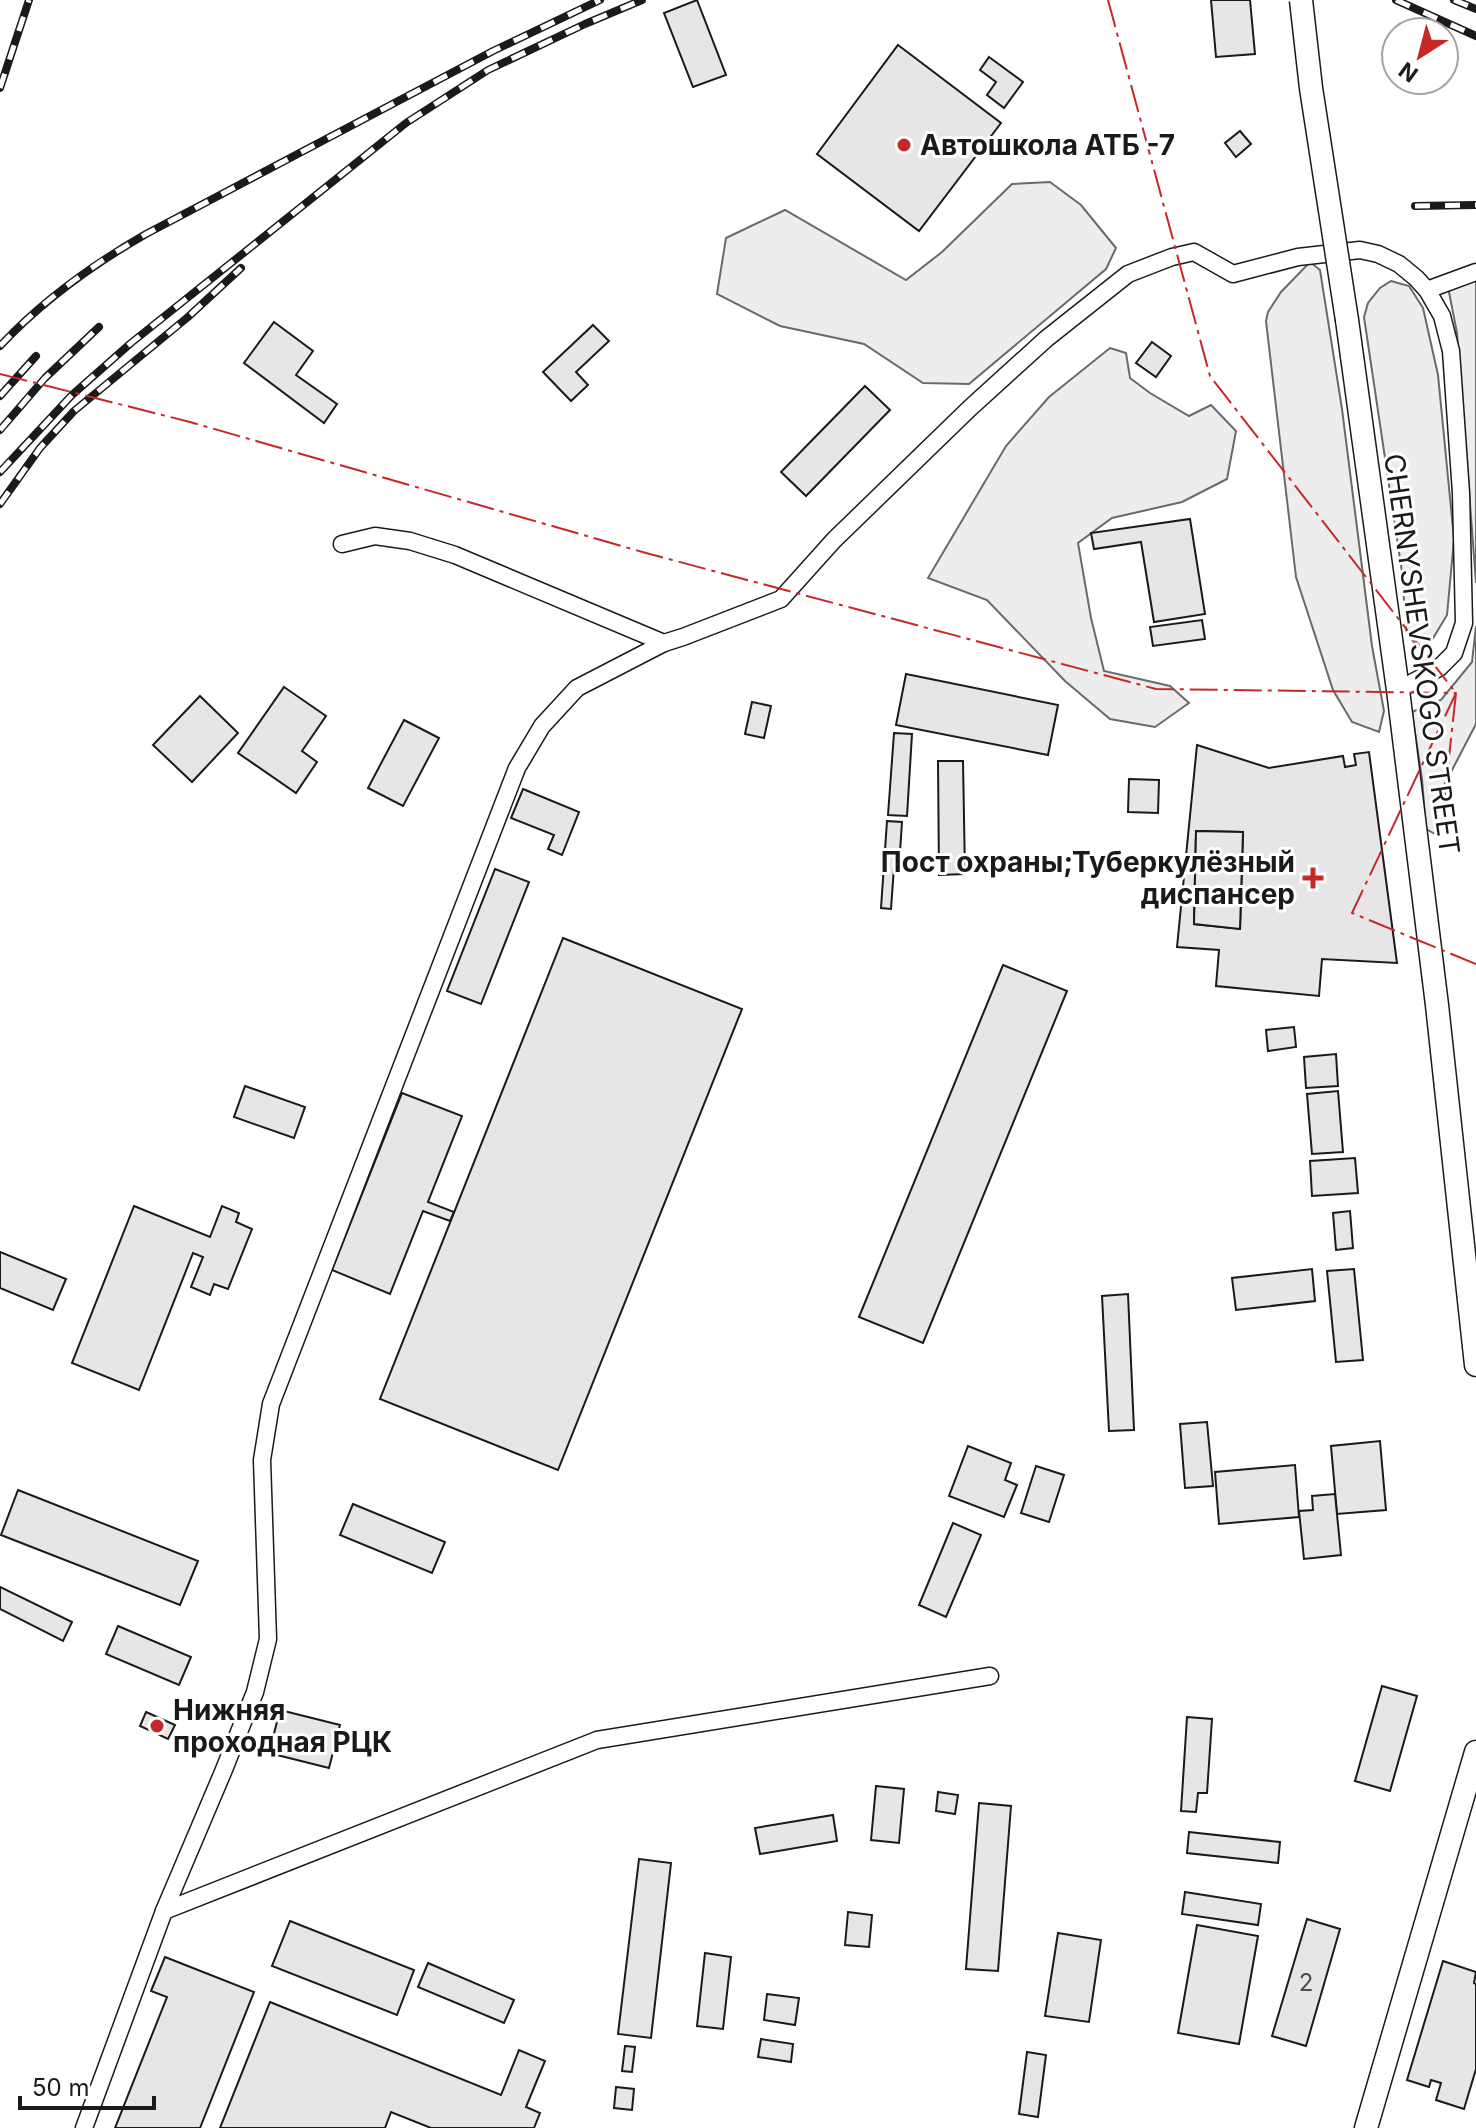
<svg xmlns="http://www.w3.org/2000/svg" width="1476" height="2128" font-family="Inter,sans-serif">
<rect width="100%" height="100%" fill="#fff"/>
<g fill="#ededed" stroke="#6a6a6a" stroke-width="2">
<path d="M1050,182L1081,205L1116,248L1106,269L969,384L923,383L864,344L780,326L717,294L726,238L785,210L906,280L942,252L1012,184Z"/>
<path d="M1310,262L1320,270L1342,409L1372,646L1384,711L1379,732L1352,722L1333,690L1296,577L1266,321L1268,312L1281,292Z"/>
<path d="M1476,279V583L1457,333L1448,287Z"/>
<path d="M1391,281L1409,286L1423,308L1438,375L1454,539L1447,615L1432,640L1422,647L1415,644L1406,630L1402,572L1364,317L1368,303L1380,288Z"/>
<path d="M1110,348L1126,353L1130,378L1150,393L1189,416L1211,405L1236,431L1227,479L1182,502L1112,518L1078,543L1091,618L1104,671L1170,686L1189,703L1155,727L1110,719L1065,681L987,600L928,578L1006,446L1049,397Z"/>
<path d="M1476,626V724L1439,795L1435,834L1426,829L1422,779L1412,712L1441,700L1472,662Z"/>
</g>
<g fill="#e6e6e6" stroke="#1a1a1a" stroke-width="2" fill-rule="evenodd">
<path d="M697,0L726,75L693,87L664,13Z"/>
<path d="M1211,0H1250L1255,54L1216,57Z"/>
<path d="M898,45L1001,123L919,231L817,154Z"/>
<path d="M989,57L1023,82L1004,108L987,95L996,82L980,70Z"/>
<path d="M1240,131L1251,144L1236,157L1225,143Z"/>
<path d="M274,322L313,351L296,375L337,404L324,423L244,363Z"/>
<path d="M593,325L609,341L576,372L588,385L571,401L543,372Z"/>
<path d="M1152,342L1171,356L1156,377L1136,363Z"/>
<path d="M865,386L890,410L806,496L781,472Z"/>
<path d="M1190,519L1205,614L1154,622L1141,542L1094,549L1091,533Z"/>
<path d="M1202,620L1205,639L1153,646L1150,627Z"/>
<path d="M906,674L1058,705L1048,755L896,725Z"/>
<path d="M284,687L326,716L302,751L317,762L296,793L238,753Z"/>
<path d="M200,696L238,733L192,782L153,745Z"/>
<path d="M752,702L771,706L764,738L745,734Z"/>
<path d="M404,720L439,738L403,806L368,788Z"/>
<path d="M894,733L912,734L907,816L888,815Z"/>
<path d="M1197,745L1269,768L1343,756L1345,767L1356,765L1354,754L1369,752L1397,963L1322,959L1319,996L1216,986L1219,950L1177,947ZM1196,831L1243,832L1240,929L1194,924Z"/>
<path d="M938,761H963L965,874L939,875Z"/>
<path d="M1129,779L1159,780L1158,813L1128,812Z"/>
<path d="M523,789L579,812L562,855L548,849L554,835L511,818Z"/>
<path d="M887,821L902,822L899,867H894L891,909L881,908Z"/>
<path d="M1196,831L1243,832L1240,929L1194,924Z"/>
<path d="M495,869L529,882L481,1004L447,991Z"/>
<path d="M563,938L742,1009L558,1470L380,1399Z"/>
<path d="M1003,965L1067,991L923,1343L859,1317Z"/>
<path d="M1294,1027L1296,1047L1268,1051L1266,1030Z"/>
<path d="M1336,1054L1338,1086L1306,1088L1304,1057Z"/>
<path d="M245,1086L305,1107L294,1138L234,1117Z"/>
<path d="M1338,1091L1343,1152L1312,1154L1307,1094Z"/>
<path d="M402,1093L462,1116L428,1202L454,1212L450,1221L423,1211L390,1294L332,1270Z"/>
<path d="M1355,1158L1358,1193L1312,1196L1310,1161Z"/>
<path d="M134,1206L210,1237L222,1206L239,1213L236,1222L252,1229L228,1289L214,1284L210,1295L191,1287L203,1257L193,1253L139,1390L72,1363Z"/>
<path d="M1350,1211L1353,1248L1336,1250L1333,1213Z"/>
<path d="M0,1252L66,1279L53,1310L0,1288Z"/>
<path d="M1312,1269L1315,1301L1236,1310L1232,1278Z"/>
<path d="M1354,1269L1363,1360L1336,1362L1327,1271Z"/>
<path d="M1128,1294L1134,1430L1109,1431L1102,1296Z"/>
<path d="M1207,1422L1213,1486L1185,1488L1180,1424Z"/>
<path d="M1380,1441L1386,1510L1337,1514L1331,1446Z"/>
<path d="M968,1446L1011,1463L1005,1480L1017,1485L1004,1517L949,1496Z"/>
<path d="M1295,1465L1299,1517L1219,1524L1215,1472Z"/>
<path d="M1036,1466L1064,1475L1049,1522L1021,1513Z"/>
<path d="M18,1490L198,1561L180,1605L1,1535Z"/>
<path d="M1335,1494L1341,1555L1304,1559L1299,1511L1313,1510L1312,1496Z"/>
<path d="M353,1504L445,1542L432,1573L340,1535Z"/>
<path d="M953,1523L981,1535L946,1617L919,1605Z"/>
<path d="M0,1587L72,1622L63,1641L0,1609Z"/>
<path d="M118,1626L191,1657L179,1685L106,1654Z"/>
<path d="M1382,1686L1417,1696L1390,1791L1355,1781Z"/>
<path d="M280,1710L340,1725L329,1768L269,1753Z"/>
<path d="M146,1712L175,1725L168,1739L140,1726Z"/>
<path d="M1187,1717L1212,1719L1207,1793H1198L1196,1812L1181,1811Z"/>
<path d="M876,1786L904,1789L899,1843L871,1840Z"/>
<path d="M938,1792L958,1795L955,1814L936,1811Z"/>
<path d="M979,1803L1011,1806L998,1971L966,1969Z"/>
<path d="M833,1815L837,1841L760,1854L755,1828Z"/>
<path d="M1189,1832L1280,1842L1278,1863L1187,1853Z"/>
<path d="M639,1859L671,1863L651,2038L618,2034Z"/>
<path d="M1185,1892L1261,1904L1258,1925L1182,1914Z"/>
<path d="M848,1912L872,1915L869,1947L845,1945Z"/>
<path d="M1307,1919L1340,1929L1306,2046L1272,2036Z"/>
<path d="M290,1921L414,1970L397,2015L272,1966Z"/>
<path d="M1197,1925L1258,1936L1239,2044L1178,2033Z"/>
<path d="M1058,1933L1101,1940L1089,2022L1045,2016Z"/>
<path d="M705,1953L731,1957L723,2029L697,2026Z"/>
<path d="M165,1957L254,1992L200,2128H115L167,1997L151,1991Z"/>
<path d="M1443,1961L1476,1972L1474,1983L1476,1984V2069L1464,2109L1436,2100L1441,2083L1431,2080L1429,2087L1407,2080Z"/>
<path d="M428,1963L514,2000L504,2023L418,1987Z"/>
<path d="M767,1994L799,1998L795,2025L764,2020Z"/>
<path d="M270,2002L501,2095L519,2050L545,2061L526,2107L540,2113L534,2128H431L391,2112L385,2128H220Z"/>
<path d="M761,2039L793,2044L791,2062L758,2057Z"/>
<path d="M625,2046L635,2047L632,2072L622,2071Z"/>
<path d="M1027,2052L1046,2055L1038,2117L1019,2114Z"/>
<path d="M616,2087L634,2089L632,2110L614,2108Z"/>
</g>
<g fill="none" stroke-linecap="round" stroke-linejoin="round">
<defs>
<g id="minor">
<path d="M1427,290L1476,272"/>
<path d="M342,544L375,536L410,541L455,555L664,643"/>
<path d="M164,1911L597,1740L990,1676"/>
<path d="M84,2128L164,1911L223,1772L255,1692L268,1639L262,1460L271,1404L517,768L542,726L577,688L664,643L683,637L781,599L834,540L970,408L1046,339L1128,274L1172,257L1194,252L1233,274L1298,257L1360,250L1378,254L1399,264L1416,278L1427,290L1442,316L1451,351L1461,493L1464,623L1454,653L1439,668L1398,690"/>
</g>
<g id="secondary">
<path d="M1347,320L1398,690L1437,1005L1476,1365"/>
<path d="M1366,2128L1476,1752"/>
</g>
</defs>
<use href="#minor" stroke="#1a1a1a" stroke-width="19"/>
<use href="#secondary" stroke="#1a1a1a" stroke-width="25"/>
<use href="#minor" stroke="#fff" stroke-width="16"/>
<use href="#secondary" stroke="#fff" stroke-width="22"/>
<defs>
<g id="rail">
<path d="M1396,0L1476,36"/>
<path d="M1454,0L1476,9"/>
<path d="M0,88L29,0"/>
<path d="M1415,206L1476,205"/>
<path d="M0,346C43,300 92,265 146,234L493,51L600,0"/>
<path d="M0,396L36,356"/>
<path d="M0,430L45,378L99,327"/>
<path d="M0,472L72,395L131,343L406,123L488,70L585,24L642,0"/>
<path d="M0,504L40,448L74,411L188,317L241,268"/>
</g>
</defs>
<use href="#rail" stroke="#1a1a1a" stroke-width="8"/>
<use href="#rail" stroke="#fff" stroke-width="5" stroke-dasharray="15" stroke-linecap="butt"/>
<defs>
<path id="secondary-bridge" d="M1301,0L1311,88L1347,320"/>
</defs>
<use href="#secondary-bridge" stroke="#1a1a1a" stroke-width="25" stroke-linecap="butt"/>
<use href="#secondary-bridge" stroke="#fff" stroke-width="22"/>
<g stroke="#c62828" stroke-width="2" stroke-dasharray="28 6 4 6" stroke-linecap="butt">
<path d="M1108,0L1210,376L1456,693L1442,821"/>
<path d="M0,374L190,422L646,553L1156,689L1456,693L1352,913L1476,964"/>
</g>
</g>
<g fill="#c62828" stroke="#fff" stroke-width="3">
<circle cx="904" cy="145" r="8"/>
<path d="M1309 866h8v8h8v8h-8v8h-8v-8h-8v-8h8z"/>
<circle cx="157" cy="1726" r="8"/>
</g>
<g text-anchor="middle" dominant-baseline="central" stroke-width="6" stroke-linejoin="round" paint-order="stroke">
<g font-size="24" fill="#4d4d4d">
<text x="1306" y="1982">2</text>
</g>
<g font-size="28" font-weight="bold" fill="#1a1a1a" stroke="#fff" text-anchor="start">
<text x="920" y="145">Автошкола АТБ -7</text>
<text x="1295" y="862" text-anchor="end">Пост охраны;Туберкулёзный<tspan x="1295" dy="32">диспансер</tspan></text>
<text x="173" y="1710">Нижняя<tspan x="173" dy="32">проходная РЦК</tspan></text>
</g>
<g font-size="28" fill="#1a1a1a" stroke="#fff">
<text transform="translate(1422 654) rotate(82)">CHERNYSHEVSKOGO STREET</text>
</g>
</g>
<g transform="translate(1420 56) rotate(216)"><circle r="38" fill="#ffffff" stroke="#a3a3a3" stroke-width="2"/>
<path d="M0-6L14 30L0 20L-14 30Z" fill="#c62828"/>
<text y="-12" font-size="22" font-weight="bold" text-anchor="middle" fill="#1a1a1a">N</text>
</g>
<path d="M20 2096v12h134v-12" fill="none" stroke="#1a1a1a" stroke-width="4"/>
<text x="32" y="2096" font-size="24" fill="#1a1a1a" stroke="#ffffff" stroke-width="6" paint-order="stroke">50 m</text>
</svg>
